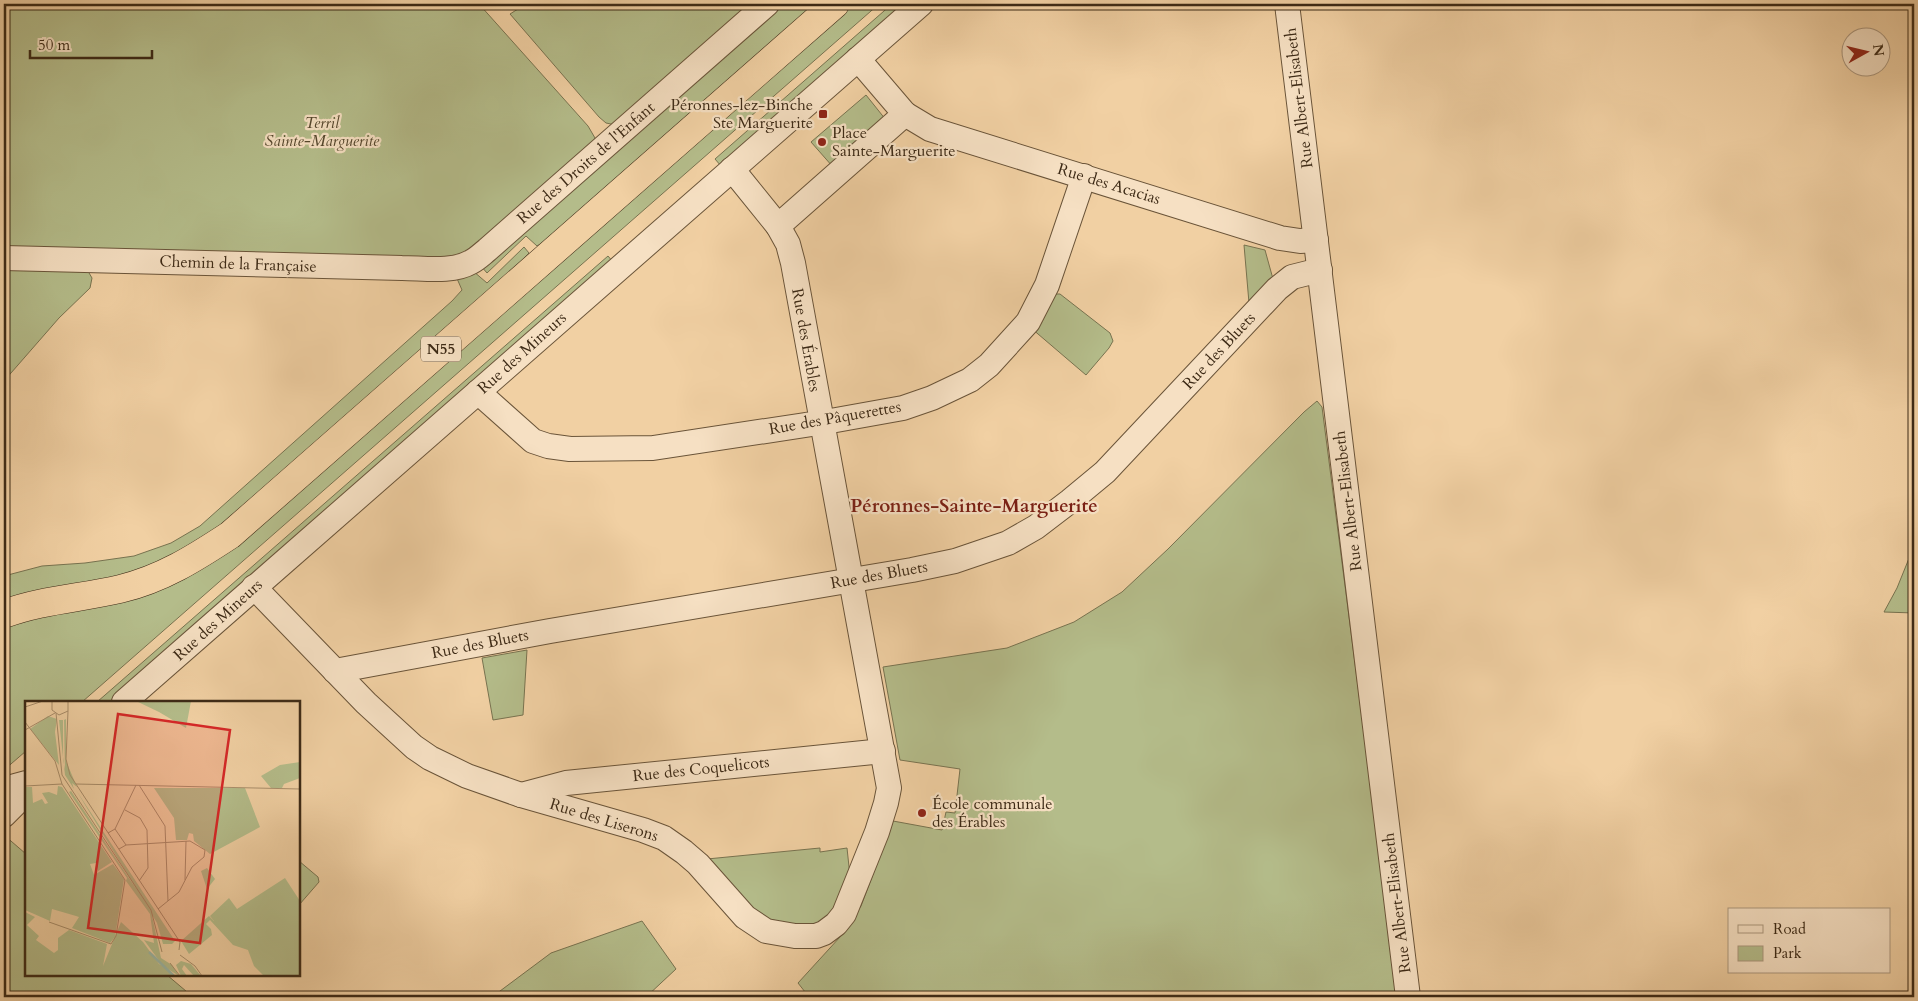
<svg xmlns="http://www.w3.org/2000/svg" width="1918" height="1001" font-family="Cardo,serif">
<rect width="100%" height="100%" fill="#f1d0a3"/>
<filter id="stains"><feTurbulence type="fractalNoise" baseFrequency=".004" numOctaves="4"/><feColorMatrix values="0 0 0 0 .2 0 0 0 0 .09 0 0 0 0 .02 0 0 0 .5 -.17"/></filter>
<radialGradient id="worn" r=".72"><stop offset=".6" stop-color="#630" stop-opacity="0"/><stop offset="1" stop-color="#630" stop-opacity=".3"/></radialGradient>
<g fill="#b4bc8a" stroke="#787350">
<path d="M4,4H479L588,126L595,138L592,146L455,262L4,252Z"/>
<path d="M526,4H759L616,125L606,123L599,117L510,14Z"/>
<path d="M780,4H822L568,227L537,246L526,236L487,273L481,266Z"/>
<path d="M850,4H879L82,702H26V751L4,770V624L159,588L522,292C548,277 568,257 587,235Z"/>
<path d="M892,4H908L721,166L715,159Z"/>
<path d="M866,95L886,120L833,167L811,142Z"/>
<path d="M1244,245L1265,250L1273,279L1249,303Z"/>
<path d="M524,247L529,253L506,278L182,559L4,606V576L42,566L85,563L134,556L171,543L200,526L452,301L462,290L455,274L473,271L487,283Z"/>
<path d="M608,256L613,262L114,702H97Z"/>
<path d="M4,263L85,266L92,278L90,288L59,318L4,381Z"/>
<path d="M1053,294H1060L1110,333L1113,341L1109,348L1086,375L1031,328Z"/>
<path d="M1317,401L1322,407L1398,997H809L798,983L840,937L861,906L893,821L942,830L946,812L955,813L960,769L900,760L883,667L1007,648L1074,622L1122,592L1168,549L1304,412Z"/>
<path d="M1914,546V613L1884,612L1897,588Z"/>
<path d="M527,650L523,715L493,720L482,658Z"/>
<path d="M4,835L26,854V975H167L193,997H4Z"/>
<path d="M820,848V852L847,848L850,876L829,920L817,926L794,925L765,918L752,909L707,859Z"/>
<path d="M299,861L318,877L319,882L299,905Z"/>
<path d="M642,921L676,969L646,997H492L551,953Z"/>
</g>
<g fill="none" stroke-linecap="round" stroke-linejoin="round">
<defs>
<g id="minor">
<path d="M1287,4L1408,997"/>
<path d="M905,114L930,129L1280,238L1300,241L1316,240"/>
<path d="M732,169L778,226L905,114L858,59"/>
<path d="M4,258L402,268C423,268 452,273 471,262C477,259 482,254 487,250L767,4"/>
<path d="M478,392L533,441L548,446L570,449L653,448L825,422L903,408L932,398L970,380L989,365L1028,322L1047,285L1084,176"/>
<path d="M254,587L366,703L414,747L430,758L467,776L521,795L643,830L664,838L684,852L698,864L745,917L766,931L795,936H816L824,933L836,924L844,914L877,832L886,803L889,788L793,263L788,244L778,226"/>
<path d="M335,671L550,631L912,570L955,561L1008,543L1036,527L1070,501L1105,472L1277,289L1292,277L1320,270"/>
<path d="M124,702L921,4"/>
<path d="M4,789L26,783"/>
<path d="M521,795L566,783L883,751"/>
<path d="M4,815L26,793"/>
</g>
<path id="highway" d="M4,614C41,600 82,598 120,589C162,579 195,558 230,535L835,4"/>
</defs>
<use href="#minor" stroke="#6a5439" stroke-width="26"/>
<use href="#highway" stroke="#3d2a16" stroke-width="29"/>
<use href="#minor" stroke="#f6e0c3" stroke-width="24"/>
<use href="#highway" stroke="#f1d0a3" stroke-width="28"/>
</g>
<g fill="#8f2418" stroke="#f6e0c3" stroke-width="2">
<rect x="818" y="109" width="10" height="10" rx="2.5"/>
<circle cx="822" cy="142" r="5"/>
<circle cx="922" cy="813" r="5"/>
</g>
<g text-anchor="middle" dominant-baseline="central" stroke-width="4.5" stroke-linejoin="round" paint-order="stroke">
<rect fill="#f6e0c3" stroke="#74614a" stroke-width="1" x="421" y="336.5" width="40" height="25" rx="4"/>
<g font-size="15" font-weight="bold" fill="#3d2a16">
<text x="441" y="349">N55</text>
</g>
<g font-size="16" fill="#3d2a16" stroke="#f6e0c3">
<text transform="translate(1299 98) rotate(-97)">Rue Albert-Elisabeth</text>
<text transform="translate(586 163) rotate(-41)">Rue des Droits de l'Enfant</text>
<text transform="translate(1109 184) rotate(17)">Rue des Acacias</text>
<text transform="translate(238 264) rotate(2)">Chemin de la Française</text>
<text transform="translate(806 340) rotate(80)">Rue des Érables</text>
<text transform="translate(1219 351) rotate(-47)">Rue des Bluets</text>
<text transform="translate(522 353) rotate(-42)">Rue des Mineurs</text>
<text transform="translate(835 418) rotate(-10)">Rue des Pâquerettes</text>
<text transform="translate(1348 501) rotate(-97)">Rue Albert-Elisabeth</text>
<text transform="translate(879 575) rotate(-10)">Rue des Bluets</text>
<text transform="translate(218 620) rotate(-42)">Rue des Mineurs</text>
<text transform="translate(480 644) rotate(-11)">Rue des Bluets</text>
<text transform="translate(701 769) rotate(-6)">Rue des Coquelicots</text>
<text transform="translate(604 820) rotate(17)">Rue des Liserons</text>
<text transform="translate(1397 903) rotate(-97)">Rue Albert-Elisabeth</text>
</g>
<g font-size="16" fill="#3d2a16" stroke="#f6e0c3" text-anchor="start">
<text x="813" y="105" text-anchor="end">Péronnes-lez-Binche<tspan x="813" dy="18">Ste Marguerite</tspan></text>
<text x="832" y="133">Place<tspan x="832" dy="18">Sainte-Marguerite</tspan></text>
<text x="932" y="804">École communale<tspan x="932" dy="18">des Érables</tspan></text>
</g>
<g font-size="16" font-style="italic" fill="#55472d" stroke="#f6e0c3">
<text x="322" y="123">Terril<tspan x="322" dy="18">Sainte-Marguerite</tspan></text>
</g>
<g font-size="19" font-weight="bold" fill="#7a1f14" stroke="#f6e0c3">
<text x="974" y="506">Péronnes-Sainte-Marguerite</text>
</g>
</g>
<g transform="translate(25 701)">
<rect width="275" height="275" fill="#f1d0a3"/>
<path d="M111,0H166L161,27L134,11ZM23,15L32,18L30,31L34,64L5,28ZM41,18V60L52,86L47,82L49,88L40,74L34,19H38V60L40,68L39,19ZM275,61V77L259,83L257,87H246L236,75L255,64ZM33,85L37,86L87,161L73,170L71,162L65,163L69,174L88,163L99,178L90,236L85,242L47,227L54,216L51,215L27,208L25,220L0,209V86H7L8,102L17,98L20,103L23,102L17,92L24,91L32,94ZM129,87H220L235,126L185,153L169,140L168,133L164,132L162,139H151L149,117ZM51,89L150,240L147,243H138L132,222ZM46,90L126,210L136,257L147,264L154,275L140,266L150,275H0V211L10,216L2,224L14,235L11,239L29,252L33,249V237L44,229L82,243L78,265L96,221L118,241L134,263L138,265L119,239L129,242L125,213L101,180L102,177L44,91ZM182,167L190,178L182,188L176,170ZM260,177L275,200V275H239L229,265L223,249L208,244L185,219L181,223L186,228L187,234L164,253L156,240L184,215L189,220L185,215L204,197L212,208ZM156,260L166,263L176,275H169L159,264L157,268L162,275H156L151,264Z" fill="#b4bc8a"/>
<path fill="none" stroke="#9bb7a5" stroke-width="2.5" d="M124,251L149,275"/>
<path fill="none" stroke="#a98e6b" stroke-width="1" d="M27,0V9L34,14L43,10V0M0,6L18,0M43,10L41,58L45,74L155,241L154,249M31,12L37,74L126,209L137,251M0,21L30,60L37,83L100,179L91,235L86,243L24,221M0,29L30,12M51,83L275,88M114,84L140,125L143,200M0,85L37,83M100,109L115,117L122,129L123,167L114,180M90,128L111,84M83,132L90,128L101,144L94,148M101,144L165,140L180,149L179,156L167,166L154,191L133,208M160,179L161,140M155,254L170,265L177,275M145,262L155,275"/>
<path fill="#d62828" fill-opacity="0.15" stroke="#d62828" stroke-width="2.5" d="M93,13L205,29L175,242L63,227Z"/>
<rect width="275" height="275" fill="none" stroke="#3d2a16" stroke-width="2.5"/>
</g>
<rect width="1918" height="1001" fill="none" stroke="#f1d0a3" stroke-width="20"/>
<rect x="5" y="5" width="1908" height="991" fill="none" stroke="#3d2a16" stroke-width="2.5"/>
<rect x="10" y="10" width="1898" height="981" fill="none" stroke="#3d2a16"/>
<rect x="1728" y="908" width="162" height="65" fill="#f6e0c3" stroke="#ac977e"/>
<rect x="1738" y="925" width="25" height="8" fill="#f6e0c3" stroke="#ac977e"/>
<text x="1773" y="934" font-size="15" fill="#3d2a16">Road</text>
<rect x="1738" y="946" width="25" height="15" fill="#b4bc8a" stroke="#ac977e"/>
<text x="1773" y="958" font-size="15" fill="#3d2a16">Park</text>
<g transform="translate(1866 52) rotate(82)"><circle r="24" fill="#f6e0c3" stroke="#ac977e"/>
<path d="M0-4L9 19L0 12L-9 19Z" fill="#8f2418"/>
<text y="-8" font-size="14" font-weight="bold" text-anchor="middle" fill="#3d2a16">N</text>
</g>
<path d="M30 50v8h122v-8" fill="none" stroke="#3d2a16" stroke-width="2.5"/>
<text x="38" y="50" font-size="15" fill="#3d2a16" stroke="#f6e0c3" stroke-width="4" paint-order="stroke">50 m</text>
<rect width="100%" height="100%" filter="url(#stains)"/>
<rect width="100%" height="100%" fill="url(#worn)"/>
</svg>
